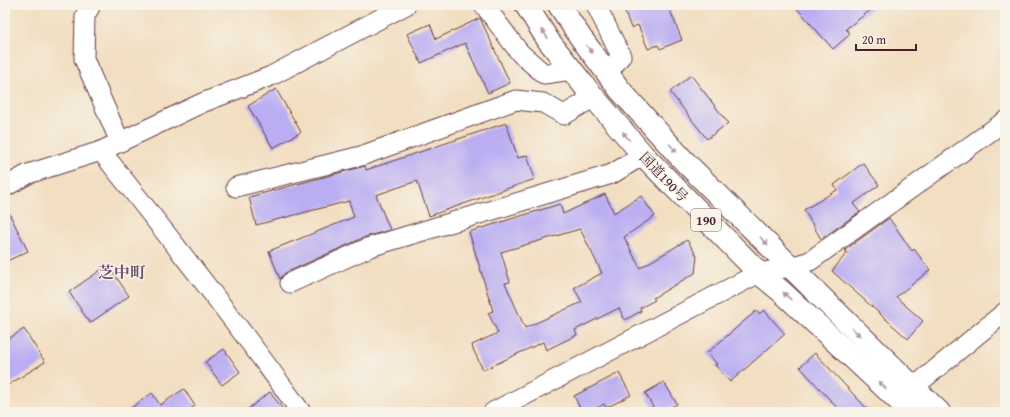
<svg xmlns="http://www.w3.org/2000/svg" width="1010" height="417" font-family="'Gentium Book Plus','Noto Serif JP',serif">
<rect width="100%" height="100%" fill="#f7f3e8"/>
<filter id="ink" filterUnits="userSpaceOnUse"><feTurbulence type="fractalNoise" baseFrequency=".025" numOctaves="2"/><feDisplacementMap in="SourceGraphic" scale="8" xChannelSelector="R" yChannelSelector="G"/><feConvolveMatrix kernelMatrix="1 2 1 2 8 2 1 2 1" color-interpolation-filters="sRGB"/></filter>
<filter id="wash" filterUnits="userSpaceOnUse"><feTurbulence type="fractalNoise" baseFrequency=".012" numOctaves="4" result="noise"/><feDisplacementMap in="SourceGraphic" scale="16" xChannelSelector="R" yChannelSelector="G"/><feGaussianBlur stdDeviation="0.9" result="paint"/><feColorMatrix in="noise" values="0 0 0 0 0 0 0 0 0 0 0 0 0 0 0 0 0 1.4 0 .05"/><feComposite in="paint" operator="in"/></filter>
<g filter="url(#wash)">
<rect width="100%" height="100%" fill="#f2dec1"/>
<g id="blocks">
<g fill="#baadf2" fill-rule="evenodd">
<path d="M622,5H668L682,40L660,49L658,45L648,49L638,25L631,28Z"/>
<path d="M794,5H877L846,29L850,34L833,49Z"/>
<path d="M480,18L510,83L488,93L465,43L421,63L407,34L430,24L436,39Z"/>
<path d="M691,75L728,123L707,139L670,92Z"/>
<path d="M276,89L301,132L273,148L248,106Z"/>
<path d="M506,123L518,158L527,155L535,179L429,216L417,181L376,195L390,230L365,237L285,273L280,279L269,251L354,217L349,201L256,225L249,197L365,166L366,170Z"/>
<path d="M863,163L879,185L853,204L860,212L821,239L804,210L837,190L834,185Z"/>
<path d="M605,194L614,213L641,196L655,216L624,237L640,268L687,240L697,256L695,273L653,298L655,300L640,308L641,311L625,320L619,308L575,330L577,335L546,350L543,342L483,370L473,349L472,345L498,333L488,313L493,311L469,232L560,204L563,214ZM580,229L602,273L574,288L582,302L525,328L505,283L510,282L501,252Z"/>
<path d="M5,205L28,251L5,262Z"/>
<path d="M889,218L912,251L914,249L930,270L896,297L923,321L908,339L832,271L847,253L845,250Z"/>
<path d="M108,265L129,296L90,323L69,292Z"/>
<path d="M764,310L785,334L730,382L715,365L717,364L707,353L756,311L759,314Z"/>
<path d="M24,329L45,362L5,387V341Z"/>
<path d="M224,349L240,372L222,385L205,362Z"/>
<path d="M815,353L870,412H841L800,367Z"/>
<path d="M619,373L631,395L606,408L604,404L590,412H582L574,396Z"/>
<path d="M664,382L677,404L662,412H656L645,393Z"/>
<path d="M184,389L195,406L186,412H125L152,393L160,405Z"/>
<path d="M270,392L285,412H244Z"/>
</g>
</g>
</g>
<g filter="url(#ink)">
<use href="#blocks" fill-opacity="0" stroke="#633c42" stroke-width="1"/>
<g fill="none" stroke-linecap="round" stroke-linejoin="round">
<defs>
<g id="minor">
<path d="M91,5L85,16L84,59L120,142"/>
<path d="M484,5L520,53L544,74L572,70"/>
<path d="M596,5L621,56L607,74"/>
<path d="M101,151C169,237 237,323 301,412"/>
<path d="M5,187L28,174L101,151L202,103L271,76L406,5"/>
<path d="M236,187L361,156L516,100L543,103L564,115L594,97"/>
<path d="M290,283L370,247L612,174L643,155"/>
<path d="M903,396L1005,312"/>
<path d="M493,412L759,273L790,267L810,261L1005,121"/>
</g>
<g id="highway">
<path d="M526,5L548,40L586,88L643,155L759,273L782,292L911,412"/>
<path d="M559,5L581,38L620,90L684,161L815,291L939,412"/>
</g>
</defs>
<use href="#minor" stroke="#633c42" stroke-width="21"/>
<use href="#highway" stroke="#633c42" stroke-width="24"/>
<use href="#minor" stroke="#fff" stroke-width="19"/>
<use href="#highway" stroke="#fff" stroke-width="22"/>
</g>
<defs><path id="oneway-solid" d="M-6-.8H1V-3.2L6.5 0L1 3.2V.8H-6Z"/></defs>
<g fill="#ae9aa0">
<use href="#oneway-solid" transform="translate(545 34) rotate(-123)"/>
<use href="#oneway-solid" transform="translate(589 49) rotate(53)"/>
<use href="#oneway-solid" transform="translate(626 136) rotate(-130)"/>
<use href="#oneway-solid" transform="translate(673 148) rotate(48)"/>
<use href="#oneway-solid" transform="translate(764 241) rotate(45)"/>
<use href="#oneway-solid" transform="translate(787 296) rotate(-137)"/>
<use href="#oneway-solid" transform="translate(856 332) rotate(44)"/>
<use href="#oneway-solid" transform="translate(882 385) rotate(-137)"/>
</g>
</g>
<g text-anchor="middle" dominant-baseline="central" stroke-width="3" stroke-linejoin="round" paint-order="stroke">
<rect fill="#f7f3e8" stroke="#7e5f64" stroke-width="1" x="691" y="209" width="30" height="22" rx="3"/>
<g font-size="13" font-weight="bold" fill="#4a1f2b">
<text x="706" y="220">190</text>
</g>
<g font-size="14" fill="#4a1f2b" stroke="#f7f3e8">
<text transform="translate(664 177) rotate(46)">国道190号</text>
</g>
<g font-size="16" font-weight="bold" fill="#715171" stroke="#f7f3e8">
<text x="122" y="272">芝中町</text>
</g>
</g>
<rect width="1010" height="417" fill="none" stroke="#f7f3e8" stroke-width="20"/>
<path d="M856 44v6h60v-6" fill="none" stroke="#4a1f2b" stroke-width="2"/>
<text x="862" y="44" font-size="12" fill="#4a1f2b" stroke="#f7f3e8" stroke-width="3" paint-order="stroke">20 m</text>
</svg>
